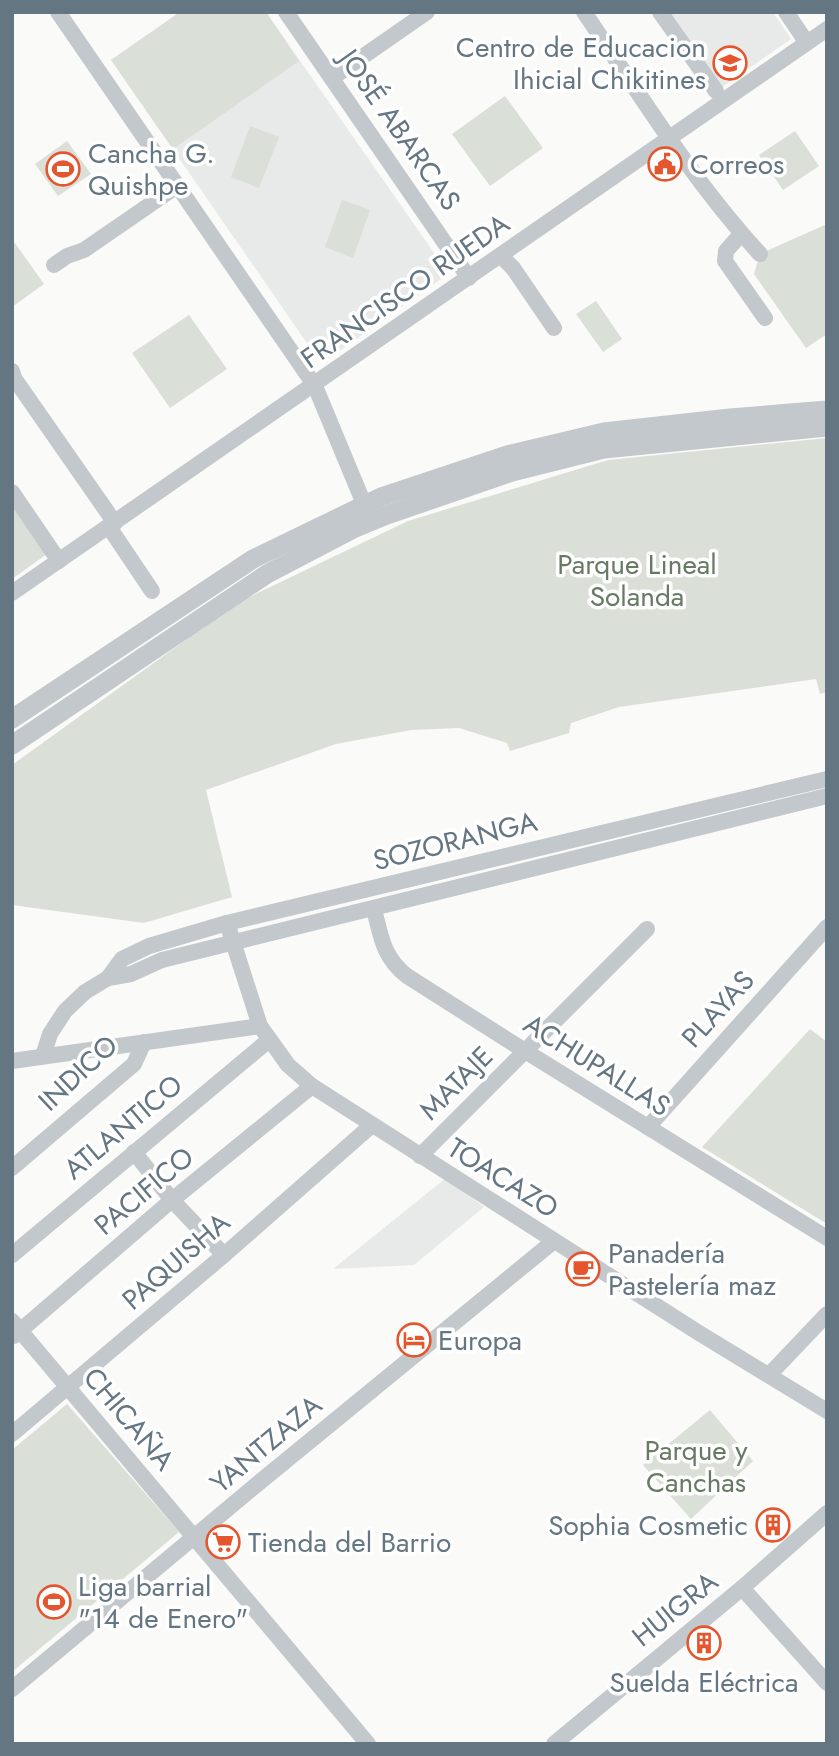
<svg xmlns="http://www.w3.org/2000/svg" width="839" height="1756" font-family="Jost,sans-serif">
<rect width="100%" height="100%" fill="#fafaf8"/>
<g fill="#e8e9e9">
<path d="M180,12H266L446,270L444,277L325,361L321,362L318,359L111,60Z"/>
<path d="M668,12H773L791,39L721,88Z"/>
<path d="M446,1178L484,1207L414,1265L333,1269Z"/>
</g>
<g fill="#dadfd7">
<path d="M180,12H266L299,61L173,149L111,60Z"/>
<path d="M505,96L543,148L490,186L452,134Z"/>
<path d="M250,126L279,137L259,188L231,177Z"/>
<path d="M795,131L819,166L783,190L759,155Z"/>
<path d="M67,141L91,174L58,196L35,164Z"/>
<path d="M342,200L370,210L353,258L325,247Z"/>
<path d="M827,224V334L806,348L754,274L760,254Z"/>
<path d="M12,239L44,284L12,307Z"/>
<path d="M596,301L622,339L603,352L576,314Z"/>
<path d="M189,315L227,369L170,408L132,353Z"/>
<path d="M827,438V692L820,694L816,679L619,707L571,723L569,733L510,751L507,743L459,728L411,730L336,744L206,790L232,897L144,923L12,905V765L237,603L408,521L608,460Z"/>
<path d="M12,502L47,554L12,579Z"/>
<path d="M810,1029L827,1042V1224L702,1147Z"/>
<path d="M67,1404L179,1532L12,1672V1450Z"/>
<path d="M710,1410L753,1461L691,1519L643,1465Z"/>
</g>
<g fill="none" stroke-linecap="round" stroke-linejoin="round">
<g stroke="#c3c8cc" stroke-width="16">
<path d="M58,12L315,386L369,516"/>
<path d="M286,12L469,278"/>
<path d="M584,12C640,95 693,181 760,254"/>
<path d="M660,12L716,91"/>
<path d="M786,12L807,43"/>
<path d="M332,78L427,12"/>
<path d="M741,234L726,251L725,261L765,318"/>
<path d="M501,256L513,268L554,328"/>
<path d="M54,265L67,256L84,250L177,186"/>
<path d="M12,371L14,378L115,523"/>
<path d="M12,492L59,561"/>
<path d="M109,527L152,591"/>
<path d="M12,593L827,29"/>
<path d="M374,909C381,937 383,957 407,976L525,1051L827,1238"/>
<path d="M227,923L260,1026L288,1065L312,1086L699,1333L827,1411"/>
<path d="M108,978L131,974L162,960L827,796"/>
<path d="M43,1056L50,1034L65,1011L85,992L108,978L122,959L149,946L227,923L827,779"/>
<path d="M12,1061L260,1026"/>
<path d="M648,1127L827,927"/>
<path d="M134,1152L172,1200L224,1255"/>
<path d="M420,1156L647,929"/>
<path d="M12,1168L134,1064L144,1042"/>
<path d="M12,1255L269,1040"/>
<path d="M12,1321L368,1744"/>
<path d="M14,1336L172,1200L312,1086"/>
<path d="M769,1375L827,1314"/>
<path d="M12,1434L224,1255L372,1125"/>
<path d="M742,1588L827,1683"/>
<path d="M12,1689L261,1481L554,1241"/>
<path d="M554,1744L742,1588L827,1513"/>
</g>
<g stroke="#c3c8cc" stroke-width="19">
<path d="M12,719L253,559L381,497L507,455L604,432L730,418L827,410"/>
<path d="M12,745L267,574L353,529L387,515L512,472L604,449L827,427"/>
</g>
</g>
<defs>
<symbol id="school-ring" viewBox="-11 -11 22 22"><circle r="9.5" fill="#fff" stroke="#e4572e" stroke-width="1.5"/><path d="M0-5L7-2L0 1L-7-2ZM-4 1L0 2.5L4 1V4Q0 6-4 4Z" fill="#e4572e"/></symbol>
<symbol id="civic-ring" viewBox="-11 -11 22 22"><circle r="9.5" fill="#fff" stroke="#e4572e" stroke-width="1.5"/><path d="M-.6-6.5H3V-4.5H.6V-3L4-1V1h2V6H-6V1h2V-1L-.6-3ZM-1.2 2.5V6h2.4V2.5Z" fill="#e4572e"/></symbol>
<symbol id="stadium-ring" viewBox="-11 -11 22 22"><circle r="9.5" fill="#fff" stroke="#e4572e" stroke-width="1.5"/><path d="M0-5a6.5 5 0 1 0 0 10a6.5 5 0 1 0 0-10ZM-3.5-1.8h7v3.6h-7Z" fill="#e4572e"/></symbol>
<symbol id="cafe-ring" viewBox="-11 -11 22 22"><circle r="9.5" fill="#fff" stroke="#e4572e" stroke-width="1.5"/><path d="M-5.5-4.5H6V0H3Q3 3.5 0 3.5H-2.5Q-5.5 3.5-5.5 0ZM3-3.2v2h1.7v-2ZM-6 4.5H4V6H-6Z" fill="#e4572e"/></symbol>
<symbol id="hotel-ring" viewBox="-11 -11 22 22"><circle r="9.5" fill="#fff" stroke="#e4572e" stroke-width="1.5"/><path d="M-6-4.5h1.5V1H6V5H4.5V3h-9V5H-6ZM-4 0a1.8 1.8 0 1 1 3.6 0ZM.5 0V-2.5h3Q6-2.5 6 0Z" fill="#e4572e"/></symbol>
<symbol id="building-ring" viewBox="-11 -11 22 22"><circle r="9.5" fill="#fff" stroke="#e4572e" stroke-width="1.5"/><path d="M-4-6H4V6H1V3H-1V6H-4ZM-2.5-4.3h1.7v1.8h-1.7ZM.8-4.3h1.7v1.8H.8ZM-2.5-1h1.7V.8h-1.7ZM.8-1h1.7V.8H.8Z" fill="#e4572e"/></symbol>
<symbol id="supermarket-ring" viewBox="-11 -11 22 22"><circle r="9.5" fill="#fff" stroke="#e4572e" stroke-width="1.5"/><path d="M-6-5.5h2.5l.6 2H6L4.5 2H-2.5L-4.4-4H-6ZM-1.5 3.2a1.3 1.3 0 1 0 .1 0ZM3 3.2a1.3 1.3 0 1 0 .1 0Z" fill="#e4572e"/></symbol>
</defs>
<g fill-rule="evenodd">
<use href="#school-ring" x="711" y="44" width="38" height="38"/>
<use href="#civic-ring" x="646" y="145" width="38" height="38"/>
<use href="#stadium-ring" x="44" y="150" width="38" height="38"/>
<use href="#cafe-ring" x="564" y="1250" width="38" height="38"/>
<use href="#hotel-ring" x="395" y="1321" width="38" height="38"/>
<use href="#building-ring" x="754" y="1506" width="38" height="38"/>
<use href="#supermarket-ring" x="204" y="1523" width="38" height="38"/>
<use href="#stadium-ring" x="35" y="1583" width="38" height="38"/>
<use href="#building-ring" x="685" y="1624" width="38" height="38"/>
</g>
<g text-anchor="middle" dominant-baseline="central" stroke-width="7" stroke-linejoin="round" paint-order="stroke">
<g font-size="28" fill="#657683" stroke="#fff" text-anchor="start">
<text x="706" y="47" text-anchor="end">Centro de Educacion<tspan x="706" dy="32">Ihicial Chikitines</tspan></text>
<text x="88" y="153">Cancha G.<tspan x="88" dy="32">Quishpe</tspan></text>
<text x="690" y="164">Correos</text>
<text x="608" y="1253">Panadería<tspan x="608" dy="32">Pastelería maz</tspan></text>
<text x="438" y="1340">Europa</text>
<text x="748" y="1525" text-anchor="end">Sophia Cosmetic</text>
<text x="248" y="1542">Tienda del Barrio</text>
<text x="78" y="1586">Liga barrial<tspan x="78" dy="32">"14 de Enero"</tspan></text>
<text x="704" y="1682" text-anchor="middle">Suelda Eléctrica</text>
</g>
<g font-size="28" fill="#657683" stroke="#fff">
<text transform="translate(400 130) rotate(55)">JOSÉ ABARCAS</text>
<text transform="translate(405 291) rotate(-35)">FRANCISCO RUEDA</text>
<text transform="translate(455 841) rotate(-14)">SOZORANGA</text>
<text transform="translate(718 1009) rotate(-48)">PLAYAS</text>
<text transform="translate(597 1065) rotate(32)">ACHUPALLAS</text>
<text transform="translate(78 1073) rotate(-43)">INDICO</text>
<text transform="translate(456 1083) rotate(-45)">MATAJE</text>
<text transform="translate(123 1127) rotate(-40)">ATLANTICO</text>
<text transform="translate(503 1178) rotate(32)">TOACAZO</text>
<text transform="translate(144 1191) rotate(-40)">PACIFICO</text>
<text transform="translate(176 1261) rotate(-41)">PAQUISHA</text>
<text transform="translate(129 1419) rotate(50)">CHICAÑA</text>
<text transform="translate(266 1444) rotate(-40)">YANTZAZA</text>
<text transform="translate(675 1609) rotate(-39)">HUIGRA</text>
</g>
<g font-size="28" fill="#687a64" stroke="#fff">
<text x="637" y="564">Parque Lineal<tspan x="637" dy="32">Solanda</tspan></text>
<text x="696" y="1450">Parque y<tspan x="696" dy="32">Canchas</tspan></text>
</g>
</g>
<rect width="839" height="1756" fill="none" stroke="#657683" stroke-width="28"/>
</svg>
